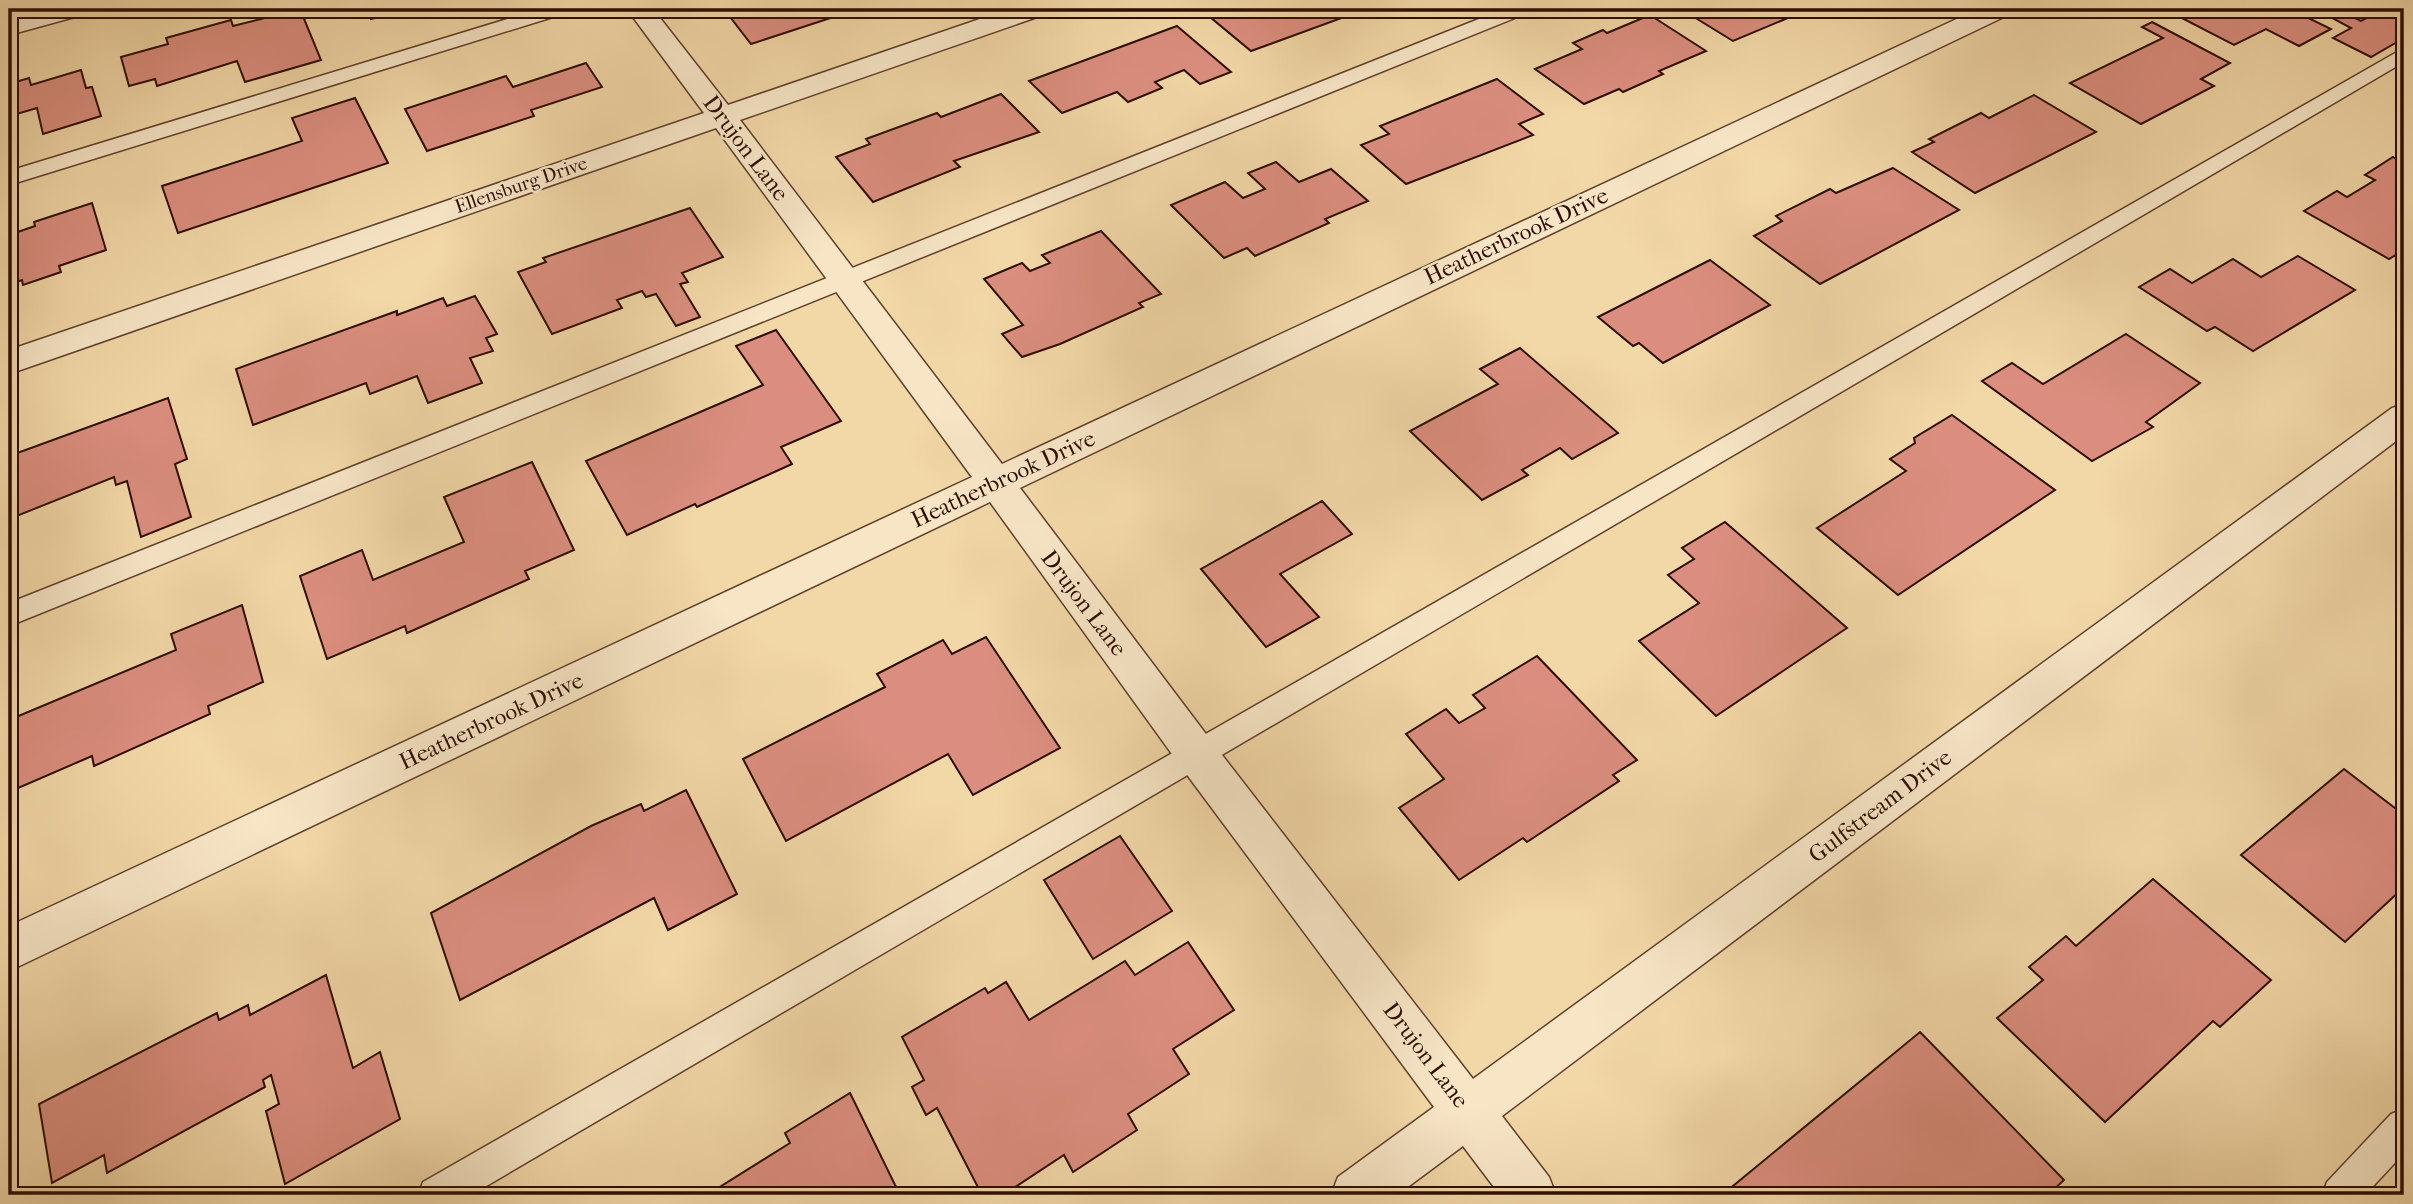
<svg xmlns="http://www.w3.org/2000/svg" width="2413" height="1204" font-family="'IM FELL French Canon',serif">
<rect width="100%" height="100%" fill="#f2d7a7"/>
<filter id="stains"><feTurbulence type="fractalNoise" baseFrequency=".00286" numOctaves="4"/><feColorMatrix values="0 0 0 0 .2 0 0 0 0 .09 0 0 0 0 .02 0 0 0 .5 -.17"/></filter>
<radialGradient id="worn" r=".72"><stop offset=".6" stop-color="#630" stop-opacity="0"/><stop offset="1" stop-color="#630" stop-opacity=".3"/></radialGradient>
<g fill="#db8e7f" stroke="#2d0d02" stroke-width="2">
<path d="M300,9L321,60L245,82L237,61L157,86L155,79L129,86L121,57L168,44L166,38L231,20L233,26Z"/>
<path d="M366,9H399L400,11L371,19Z"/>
<path d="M740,9H858L751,44L727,13Z"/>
<path d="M1233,9H1366L1251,51L1210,17Z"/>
<path d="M1681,9H1809L1733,41Z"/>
<path d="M2184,9H2310L2300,14L2331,29L2299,46L2266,29L2234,45L2174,14Z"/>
<path d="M2384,9L2404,19V38L2371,57L2333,38L2351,28L2334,19L2344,13L2361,21Z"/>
<path d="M1650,15L1706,51L1659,71L1663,74L1623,92L1619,89L1584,104L1535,69L1582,49L1573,43L1603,30L1607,33Z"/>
<path d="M2152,22L2230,63L2201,79L2214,86L2141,124L2070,83L2163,38L2142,27Z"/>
<path d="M1177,26L1231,72L1200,84L1184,70L1155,82L1162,88L1128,102L1117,92L1062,113L1029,81Z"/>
<path d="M586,63L602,87L531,110L534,116L427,151L405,109L506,76L513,87Z"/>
<path d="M81,70L86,88L92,87L101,116L43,134L37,108L13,115L15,121L9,123V84L29,78L31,85Z"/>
<path d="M1497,79L1543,114L1519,124L1533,135L1406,184L1361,145L1389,134L1380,126Z"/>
<path d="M1001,94L1039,132L954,161L960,167L873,202L836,157L870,144L866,139L937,113L941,117Z"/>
<path d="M2034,95L2096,132L1975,193L1912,152L1934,142L1929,139L1981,113L1989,118Z"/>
<path d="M355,98L388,163L178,233L162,186L302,141L292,118Z"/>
<path d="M2393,157L2404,164V250L2389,259L2304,211L2337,191L2347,197L2375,180L2365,175Z"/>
<path d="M1276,162L1299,182L1331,169L1368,201L1325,219L1329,223L1255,256L1247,248L1224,258L1171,205L1225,182L1243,198L1265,189L1248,173Z"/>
<path d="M1893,168L1959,210L1820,284L1754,236L1782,221L1776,216L1830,189L1836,193Z"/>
<path d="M92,203L106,250L59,266L61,272L23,285L22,280L9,285V235L35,226L34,222Z"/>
<path d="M690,208L723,257L682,273L688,282L680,284L700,317L676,326L656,294L646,297L642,291L617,300L622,308L552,334L518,272L546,262L543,258Z"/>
<path d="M1101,231L1161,294L1139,303L1143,307L1060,344L1022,357L1002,334L1023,325L984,279L1022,263L1030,271L1050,263L1042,255Z"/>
<path d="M2298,256L2355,290L2253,351L2215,327L2207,331L2139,287L2170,269L2192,283L2233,259L2261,277Z"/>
<path d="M1710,260L1770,305L1663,363L1639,343L1633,346L1598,317Z"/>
<path d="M475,296L497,334L486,338L493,351L470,358L482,383L428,403L417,376L370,394L366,383L253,425L236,369L397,311V315L443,298L447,306Z"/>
<path d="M776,330L841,421L781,447L792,464L697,507L695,504L627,535L586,461L763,385L736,346Z"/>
<path d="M2126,334L2200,383L2146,422L2153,427L2092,461L1982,381L2012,363L2043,384Z"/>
<path d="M1520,348L1618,433L1572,459L1560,448L1522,470L1528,475L1482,500L1410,431L1498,384L1480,369Z"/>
<path d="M168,398L187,459L175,464L191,517L141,537L127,481L116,485L114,477L9,519V456Z"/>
<path d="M1952,415L2055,490L1898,595L1817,528L1906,471L1890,459L1915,443L1914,438Z"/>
<path d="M532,462L574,550L525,571L529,579L407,633L405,626L327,659L300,576L362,550L373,580L464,542L444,497Z"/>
<path d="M1322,501L1352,534L1280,574L1319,617L1266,647L1201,569Z"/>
<path d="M1725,522L1847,628L1716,716L1639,641L1699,603L1668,575L1694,559L1682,548Z"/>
<path d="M242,605L263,682L208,706L210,714L94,766L92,756L9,792V720L176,650L171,634Z"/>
<path d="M986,637L1060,748L973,795L948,754L786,841L743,759L885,687L877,674L943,640L952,654Z"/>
<path d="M1537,656L1637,760L1613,775L1619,781L1527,842L1523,838L1459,880L1399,808L1444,779L1406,734L1446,709L1459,723L1485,708L1473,695Z"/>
<path d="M2344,769L2404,815V887L2345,942L2241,855Z"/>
<path d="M686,790L737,894L668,930L654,898L460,1000L431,913L591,826L641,804L644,811Z"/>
<path d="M1120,836L1172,911L1093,959L1044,880Z"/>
<path d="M2153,879L2271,980L2220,1027L2213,1021L2105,1122L1997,1018L2043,980L2029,967L2066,936L2076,946Z"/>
<path d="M1188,942L1234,1010L1173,1049L1189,1074L1128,1114L1137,1130L1073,1172L1064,1155L1003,1195H982L937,1108L926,1115L912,1087L924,1080L902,1037L985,988L988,993L1006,982L1029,1020L1125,961L1135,975Z"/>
<path d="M326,975L353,1068L380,1052L400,1119L285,1184L266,1111L279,1104L271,1075L263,1080L265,1087L107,1173L104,1155L52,1183L39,1104L217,1013L219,1020L248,1005L250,1015Z"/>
<path d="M1920,1032L2064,1180L2048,1195H1722Z"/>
<path d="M850,1093L900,1195H707L790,1143L785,1133Z"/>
</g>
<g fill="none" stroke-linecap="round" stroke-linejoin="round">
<defs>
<g id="lane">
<path d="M540,9H569L566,13L9,185V171Z"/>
<path d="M1504,9H1530L1527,13L9,626V603Z"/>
<path d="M2404,48V62L471,1195H418L423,1182Z"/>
<path d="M2404,1109V1153L2365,1195H2322L2327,1182L2391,1114Z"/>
</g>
<g id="street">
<path d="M45,9H86L82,15L9,35V19Z"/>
<path d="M627,9H653L728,105L1009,9H1047L1043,15L740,120L1002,464L1978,9H2012L2008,15L1020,488L1212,742L1473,1079L2392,408L2404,404V435L1502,1116L1549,1177L1556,1195H1500L1463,1146L1397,1195H1331L1338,1177L1434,1107L1182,768L990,502L9,971V926L972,477L716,128L9,374V350L704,113Z"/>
</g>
</defs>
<use href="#lane" stroke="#5e402b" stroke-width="3"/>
<use href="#street" stroke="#5e402b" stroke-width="3"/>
<use href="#lane" fill="#f7e5c6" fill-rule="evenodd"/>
<use href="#street" fill="#f7e5c6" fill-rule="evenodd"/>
</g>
<g text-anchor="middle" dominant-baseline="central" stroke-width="5" stroke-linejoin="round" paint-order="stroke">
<g font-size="19" fill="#2d0d02" stroke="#f7e5c6">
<text transform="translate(521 185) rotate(-19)">Ellensburg Drive</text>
</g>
<g font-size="23" fill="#2d0d02" stroke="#f7e5c6">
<text transform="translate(746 148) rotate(53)">Drujon Lane</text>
<text transform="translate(1516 236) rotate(-25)">Heatherbrook Drive</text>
<text transform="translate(1003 479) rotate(-25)">Heatherbrook Drive</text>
<text transform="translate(1084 603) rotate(53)">Drujon Lane</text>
<text transform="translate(491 721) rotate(-25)">Heatherbrook Drive</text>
<text transform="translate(1880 806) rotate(-37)">Gulfstream Drive</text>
<text transform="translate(1426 1055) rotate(53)">Drujon Lane</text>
</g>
</g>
<rect width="2413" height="1204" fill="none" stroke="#f2d7a7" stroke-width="35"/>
<rect x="10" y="10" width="2392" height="1183" fill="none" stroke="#2d0d02" stroke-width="3.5"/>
<rect x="18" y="18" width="2378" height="1169" fill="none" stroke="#2d0d02" stroke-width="2"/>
<rect width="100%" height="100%" filter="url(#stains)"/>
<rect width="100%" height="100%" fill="url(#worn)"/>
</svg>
